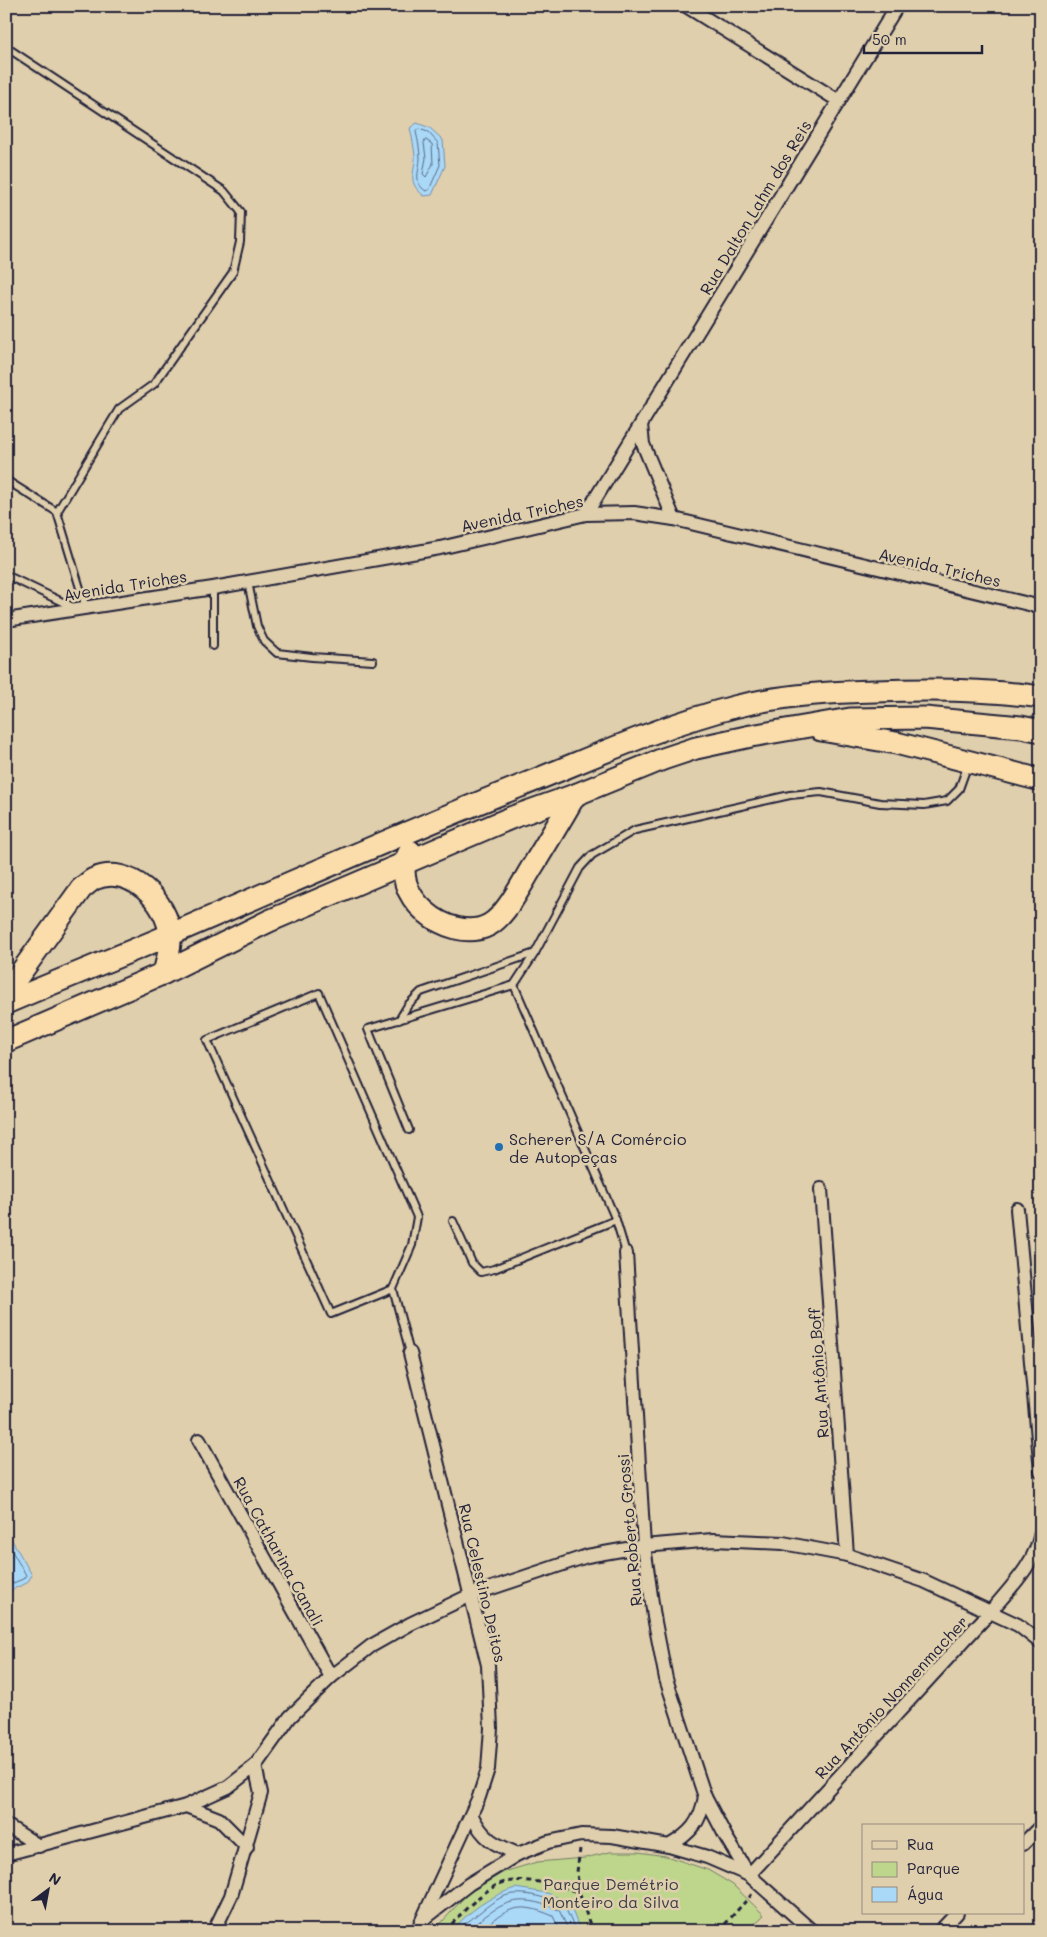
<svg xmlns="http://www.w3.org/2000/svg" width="1047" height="1937" font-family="Mali,sans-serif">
<rect width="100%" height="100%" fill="#e0cfac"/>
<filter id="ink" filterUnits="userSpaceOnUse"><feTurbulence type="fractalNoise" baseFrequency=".02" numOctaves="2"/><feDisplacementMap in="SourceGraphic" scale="10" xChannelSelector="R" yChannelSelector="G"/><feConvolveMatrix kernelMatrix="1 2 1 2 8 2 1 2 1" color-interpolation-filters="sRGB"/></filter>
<g filter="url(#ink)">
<path fill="#bed68c" stroke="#707c64" d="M610,1852H638L666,1856L708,1870L733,1885L764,1915L747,1931H434L467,1894L504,1872L537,1862L585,1858Z"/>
<g fill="#aad8f7" stroke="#748fac">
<path d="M417,123L430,128L443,140L445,166L432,195L424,196C406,181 415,175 415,156C414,146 412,137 410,128Z"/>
<path d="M6,1530L32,1575L27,1583L6,1592Z"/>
<path d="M515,1888L547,1893L569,1902L577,1923L583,1931H452C467,1912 492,1895 515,1888Z"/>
</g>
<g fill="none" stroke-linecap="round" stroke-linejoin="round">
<g stroke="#586b86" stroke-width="1">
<path d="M419,129L428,132L438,143L440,165L429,190L426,191C413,183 419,172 420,159C420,150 418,140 416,132Z"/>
<path d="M426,140L432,144L433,164L426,177L423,174L426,158L424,143Z"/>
<path d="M6,1541L26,1575L23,1579L6,1586"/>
<path d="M458,1931L462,1926C475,1917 487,1905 500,1898C519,1888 546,1898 564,1905L573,1925L577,1931"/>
<path d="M466,1931C502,1903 513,1891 559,1910L569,1931"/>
<path d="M479,1931C508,1909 516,1900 553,1916L560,1931"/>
</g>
<defs>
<g id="service">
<path d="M6,47L224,191L241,212L240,242L233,272L154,384L119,409L57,512"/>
<path d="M6,480L57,512L86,608"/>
<path d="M6,575L75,608"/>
<path d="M248,582L257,626L264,641L277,653L312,657L373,661"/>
<path d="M213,646V588"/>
<path d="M514,985L616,1220L626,1253"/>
<path d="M399,1020L408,1005L421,992L535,953"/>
<path d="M409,1130L368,1029L514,985L535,953L580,868L592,855L635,830L790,795L821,792L880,803L924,805L947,801L959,789L968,764"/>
<path d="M453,1221L472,1263L481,1272L494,1269L616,1220"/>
<path d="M393,1289L331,1314L207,1040L319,993L417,1217L412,1245L393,1289L410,1353"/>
</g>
<g id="minor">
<path d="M686,6L839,101"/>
<path d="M641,425L643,444L674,519"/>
<path d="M586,514L897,6"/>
<path d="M6,620L213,588L440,548L586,514L634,513L674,519L1041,607"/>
<path d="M821,1189L847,1555"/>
<path d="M1017,1209L1041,1471"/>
<path d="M626,1253L644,1546L654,1617L666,1679L705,1797L726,1837L749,1875L991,1611C1011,1587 1036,1563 1041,1532"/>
<path d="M410,1353L488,1665L491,1728L488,1769L479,1797L417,1931"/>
<path d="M199,1440L331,1677"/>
<path d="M186,1806L219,1819L247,1847"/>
<path d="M472,1816C484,1840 494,1844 518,1854"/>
<path d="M6,1825L39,1846"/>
<path d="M1023,1844L1041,1826"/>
<path d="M669,1846C691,1833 700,1823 705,1797"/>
<path d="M6,1854L186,1806L228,1787L255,1766L290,1717L331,1677L371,1646L410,1624L471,1595L587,1556L644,1546L713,1540L783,1543L847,1555L924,1581L1018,1625L1041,1643"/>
<path d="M424,1919L469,1884L518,1854L548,1842L581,1835L612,1836L669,1846L707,1857L749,1875L812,1931"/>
<path d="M214,1931L231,1896L261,1793L255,1766"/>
<path d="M940,1931L957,1913"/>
</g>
<g id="trunk">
<path d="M821,730L896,743L1041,780"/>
<path d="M410,851C384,893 450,946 489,925C507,915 523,881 534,864C548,841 562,818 575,795"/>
<path d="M6,993L81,889C85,886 90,881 94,879C129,863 168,902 170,935C171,948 167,961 164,973"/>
<path d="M6,1003C62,979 118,957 174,933C288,884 402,833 518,787C589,759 660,726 734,707C780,695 829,692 876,691C931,689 986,689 1041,697"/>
<path d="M6,1041L164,973L269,921L513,817L575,795L663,759L696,748L751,736L850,719L925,718L1021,727L1041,731"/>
</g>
</defs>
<use href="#service" stroke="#22223b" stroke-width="10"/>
<use href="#minor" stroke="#22223b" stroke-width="16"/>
<use href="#trunk" stroke="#22223b" stroke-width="25"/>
<g stroke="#22223b" stroke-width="3" stroke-dasharray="5 4" stroke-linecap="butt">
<path d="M580,1849L577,1872L579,1892L592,1931"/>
<path d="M446,1931C458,1916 487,1885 506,1882C530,1877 556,1886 579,1892"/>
<path d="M614,1931L638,1927L649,1931"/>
<path d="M719,1931L752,1894"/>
</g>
<use href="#service" stroke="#e0cfac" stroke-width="6"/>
<use href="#minor" stroke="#e0cfac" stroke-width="12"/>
<use href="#trunk" stroke="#faddab" stroke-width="21"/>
</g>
</g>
<circle fill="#1f6fb2" stroke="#e0cfac" stroke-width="2" cx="499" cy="1147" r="5"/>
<g text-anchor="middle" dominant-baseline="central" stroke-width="5" stroke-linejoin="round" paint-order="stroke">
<g font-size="16" fill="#22223b" stroke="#e0cfac">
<text transform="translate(755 207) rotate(-59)">Rua Dalton Lahm dos Reis</text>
<text transform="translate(522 513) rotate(-12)">Avenida Triches</text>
<text transform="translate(940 567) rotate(13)">Avenida Triches</text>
<text transform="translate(125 585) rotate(-9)">Avenida Triches</text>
<text transform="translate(818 1373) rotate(-94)">Rua Antônio Boff</text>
<text transform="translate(629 1530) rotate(-95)">Rua Roberto Grossi</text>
<text transform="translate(279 1551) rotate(61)">Rua Catharina Canali</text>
<text transform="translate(483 1583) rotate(77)">Rua Celestino Deitos</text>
<text transform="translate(891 1697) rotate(-47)">Rua Antônio Nonnenmacher</text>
</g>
<g font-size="16" fill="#22223b" stroke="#e0cfac" text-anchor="start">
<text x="509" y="1138">Scherer S/A Comércio<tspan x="509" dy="18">de Autopeças</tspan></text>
</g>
<g font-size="16" fill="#393d47" stroke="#e0cfac">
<text x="611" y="1883">Parque Demétrio<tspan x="611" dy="18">Monteiro da Silva</tspan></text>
</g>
</g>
<rect width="1047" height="1937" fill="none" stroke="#e0cfac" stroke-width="25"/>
<rect x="12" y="12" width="1022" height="1912" fill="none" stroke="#22223b" stroke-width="2" filter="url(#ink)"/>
<rect x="862" y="1824" width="162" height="90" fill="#e0cfac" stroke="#948a7f"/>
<rect x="872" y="1841" width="25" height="8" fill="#e0cfac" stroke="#948a7f"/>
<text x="907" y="1850" font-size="15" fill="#22223b">Rua</text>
<rect x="872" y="1862" width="25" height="15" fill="#bed68c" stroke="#948a7f"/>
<text x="907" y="1874" font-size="15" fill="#22223b">Parque</text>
<rect x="872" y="1887" width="25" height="15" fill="#aad8f7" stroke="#948a7f"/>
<text x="907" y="1900" font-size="15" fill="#22223b">Água</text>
<g transform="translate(48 1890) rotate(32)" stroke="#e0cfac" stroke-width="4" paint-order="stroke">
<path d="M0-4L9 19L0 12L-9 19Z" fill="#22223b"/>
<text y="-8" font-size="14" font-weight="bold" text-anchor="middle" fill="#22223b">N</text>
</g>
<path d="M864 45v8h118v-8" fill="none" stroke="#22223b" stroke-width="2.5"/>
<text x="872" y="45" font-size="15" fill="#22223b" stroke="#e0cfac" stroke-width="4" paint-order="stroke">50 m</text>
</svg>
